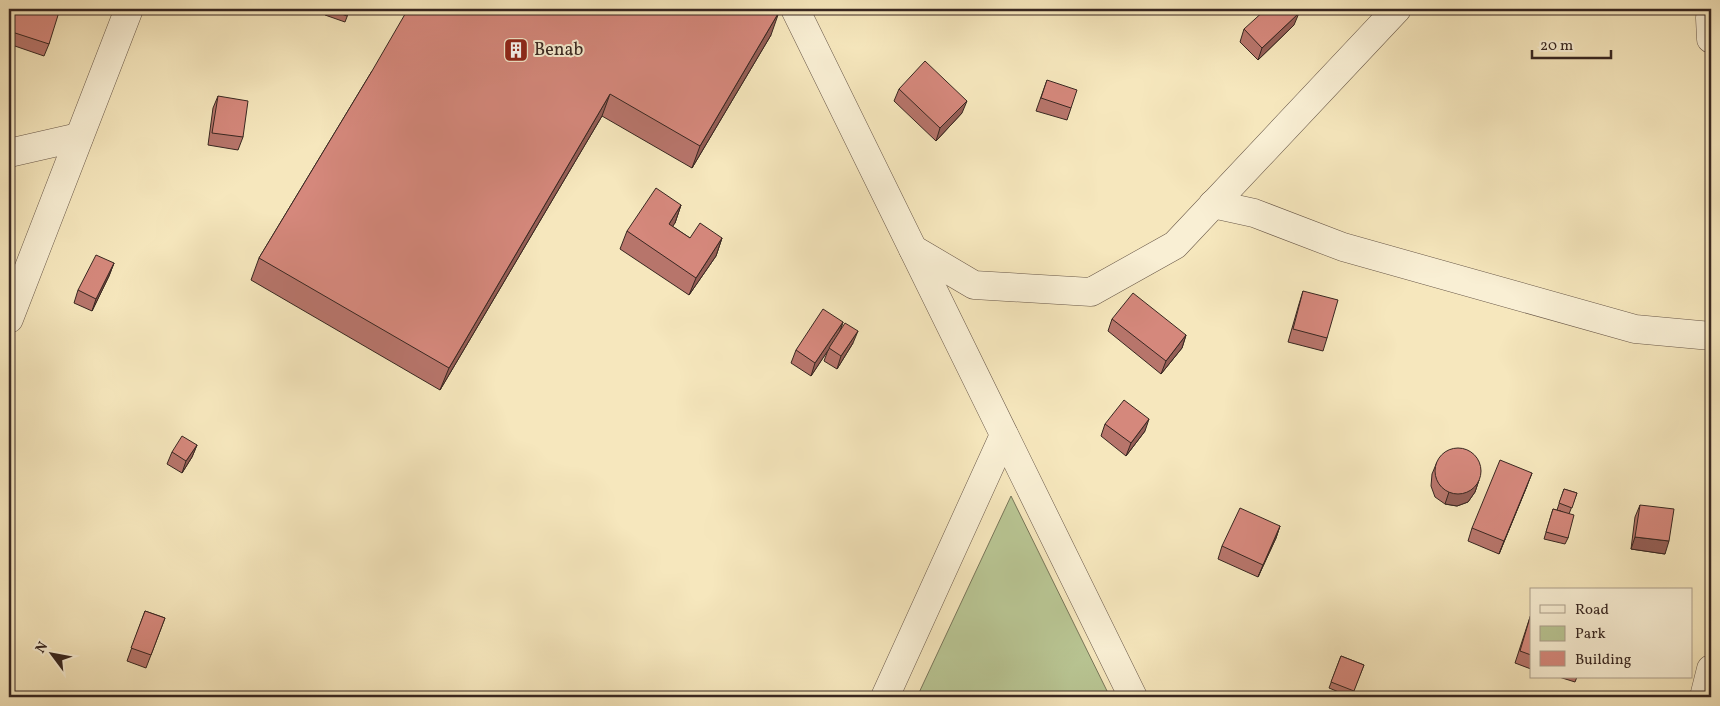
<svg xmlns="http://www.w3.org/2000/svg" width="1720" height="706" font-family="Vollkorn,serif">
<rect width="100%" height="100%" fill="#f6e7bd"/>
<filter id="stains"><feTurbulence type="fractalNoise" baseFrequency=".004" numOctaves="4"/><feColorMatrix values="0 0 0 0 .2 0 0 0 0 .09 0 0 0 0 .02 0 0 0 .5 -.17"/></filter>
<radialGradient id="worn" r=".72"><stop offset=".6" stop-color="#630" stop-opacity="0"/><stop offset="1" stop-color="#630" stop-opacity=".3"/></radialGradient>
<path fill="#b9c694" stroke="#78765a" d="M1011,496L1110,697H917Z"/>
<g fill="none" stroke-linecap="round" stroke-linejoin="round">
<defs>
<g id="minor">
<path d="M795,9L1133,697"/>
<path d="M1711,9L1710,18L1711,39"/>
<path d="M9,153L79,137"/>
<path d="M1213,204L1254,213L1343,247L1635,329L1711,336"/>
<path d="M913,249L974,285L1091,292L1175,245L1397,9"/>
<path d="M9,319L129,9"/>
<path d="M885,697L1004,435"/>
<path d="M1704,697L1711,669"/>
</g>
</defs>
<use href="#minor" stroke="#685748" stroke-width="29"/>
<use href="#minor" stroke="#f9efd4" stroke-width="28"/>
</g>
<g fill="#b7756b" stroke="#382721">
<path d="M12,9H48L49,44L44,56L9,44V18Z"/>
<path d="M253,9H274L273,13Z"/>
<path d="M327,9H350L345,22L325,15Z"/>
<path d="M1294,25L1258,60L1240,42L1244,29Z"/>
<path d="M771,35L692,168L602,116L440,390L251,280L259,258L372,71Z"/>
<path d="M1047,80L1071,108L1067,120L1036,111Z"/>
<path d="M899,89L962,113L936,141L894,101Z"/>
<path d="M218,96L243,137L238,150L208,145L213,108Z"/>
<path d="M681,205L675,223L672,226L690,238H722L716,256L689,295L620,249L627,231Z"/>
<path d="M114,263L109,276L92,311L74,303L78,290Z"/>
<path d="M1303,291L1327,338L1323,351L1288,342L1299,304Z"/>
<path d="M1112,319L1186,335L1182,348L1161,374L1108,331Z"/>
<path d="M843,322L840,331L853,343L837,369L824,361L828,350L811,376L791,363L796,350Z"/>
<path d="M1105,424L1145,431L1126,456L1101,436Z"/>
<path d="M197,445L192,457L182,473L167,464L172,452Z"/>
<path d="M1437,462L1479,480L1475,492L1468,502L1457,506L1445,504L1435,497L1431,486L1432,474Z"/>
<path d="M1527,486L1499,554L1468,541L1472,528Z"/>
<path d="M1564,489L1577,493L1569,514L1568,538L1565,544L1544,539L1553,509L1563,512L1557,510Z"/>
<path d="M1640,505L1665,554L1631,549L1635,517Z"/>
<path d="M1280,526L1276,538L1258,577L1218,559L1222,546Z"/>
<path d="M145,611L165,618L146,668L127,661Z"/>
<path d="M1531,614V669L1515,663Z"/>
<path d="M1341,656L1364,665L1351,697L1329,688Z"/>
<path d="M1559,677H1577L1575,682Z"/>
</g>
<g fill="#955f57" stroke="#382721">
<path d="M779,12L771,35L692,168L700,146Z"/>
<path d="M1299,13L1294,25L1258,60L1262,48Z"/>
<path d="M610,94L602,116L440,390L449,368Z"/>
<path d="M967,101L962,113L936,141L940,128Z"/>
<path d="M681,205L675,223L662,242L669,224Z"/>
<path d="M722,238L716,256L689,295L696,278Z"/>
<path d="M114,263L109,276L92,311L96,299Z"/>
<path d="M843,322L839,334L811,376L815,363Z"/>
<path d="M858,331L853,343L837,369L841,356Z"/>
<path d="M1186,335L1182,348L1161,374L1166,361Z"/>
<path d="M1149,419L1145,431L1126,456L1131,443Z"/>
<path d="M197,445L192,457L182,473L186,461Z"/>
<path d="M1532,473L1527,486L1499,554L1504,541Z"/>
<path d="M1479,480L1475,492L1468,502L1457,506L1445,504L1449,492Z"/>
<path d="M1280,526L1276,538L1258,577L1263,565Z"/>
<path d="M1635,537L1669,541L1665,554L1631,549Z"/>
</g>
<g fill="#d5887c" stroke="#382721">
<path d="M12,9H48L59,12L49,44L9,31V19Z"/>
<path d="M328,9H350L347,16Z"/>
<path d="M408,9H778L779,12L700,146L610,94L449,368L259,258L372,71Z"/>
<path d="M1266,9H1295L1299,13L1262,48L1244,29Z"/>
<path d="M925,61L967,101L940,128L899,89Z"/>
<path d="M1047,80L1077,90L1071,108L1041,98Z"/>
<path d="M218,96L248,101L243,137L212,133Z"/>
<path d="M656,188L681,205L669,224L690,238L700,223L722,238L696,278L627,231Z"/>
<path d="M96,255L114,263L96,299L78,290Z"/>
<path d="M1303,291L1338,300L1327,338L1293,329Z"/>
<path d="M1133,293L1186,335L1166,361L1112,319Z"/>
<path d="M823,309L843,322L815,363L796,350Z"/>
<path d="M845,323L858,331L841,356L829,348Z"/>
<path d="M1124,400L1149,419L1131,443L1105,424Z"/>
<path d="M182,436L197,445L186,461L172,452Z"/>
<circle cx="1458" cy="471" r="23"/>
<path d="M1500,460L1532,473L1504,541L1472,528Z"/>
<path d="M1564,489L1577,493L1572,508L1559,503Z"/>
<path d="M1640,505L1674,509L1669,541L1635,537Z"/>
<path d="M1240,508L1280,526L1263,565L1222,546Z"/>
<path d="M1553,509L1574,515L1568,538L1546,532Z"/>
<path d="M145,611L165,618L151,655L131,648Z"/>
<path d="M1531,614V655L1520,651Z"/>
<path d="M1341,656L1364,665L1354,691L1331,682Z"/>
</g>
<defs>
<symbol id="building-square" viewBox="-11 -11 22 22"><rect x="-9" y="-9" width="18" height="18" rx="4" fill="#8f2418" stroke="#f9efd4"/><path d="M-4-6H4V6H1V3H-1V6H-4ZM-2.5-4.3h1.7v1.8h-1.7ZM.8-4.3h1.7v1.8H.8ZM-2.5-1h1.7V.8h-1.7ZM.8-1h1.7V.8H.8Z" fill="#fff"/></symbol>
</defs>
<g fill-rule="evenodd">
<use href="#building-square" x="502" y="36" width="28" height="28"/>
</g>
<g text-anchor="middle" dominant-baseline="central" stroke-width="4" stroke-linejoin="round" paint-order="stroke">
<g font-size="18" fill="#382721" stroke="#f9efd4" text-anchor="start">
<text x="534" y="50">Benab</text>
</g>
</g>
<rect width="1720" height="706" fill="none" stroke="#f6e7bd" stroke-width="30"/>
<rect x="10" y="10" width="1700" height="686" fill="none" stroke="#382721" stroke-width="2.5"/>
<rect x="15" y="15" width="1690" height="676" fill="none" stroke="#382721"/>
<rect x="1530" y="588" width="162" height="90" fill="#f9efd4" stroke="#ac9f8c"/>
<rect x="1540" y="605" width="25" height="8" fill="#f9efd4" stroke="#ac9f8c"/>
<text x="1575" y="614" font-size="15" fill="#382721">Road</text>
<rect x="1540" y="626" width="25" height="15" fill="#b9c694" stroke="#ac9f8c"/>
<text x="1575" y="638" font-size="15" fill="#382721">Park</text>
<rect x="1540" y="651" width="25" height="15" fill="#d5887c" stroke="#ac9f8c"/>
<text x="1575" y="664" font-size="15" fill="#382721">Building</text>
<g transform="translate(52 654) rotate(302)" stroke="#f9efd4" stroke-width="4" paint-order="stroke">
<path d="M0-4L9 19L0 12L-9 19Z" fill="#382721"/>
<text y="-8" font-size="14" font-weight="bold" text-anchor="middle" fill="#382721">N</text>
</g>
<path d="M1532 50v8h79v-8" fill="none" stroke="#382721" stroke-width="2.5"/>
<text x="1540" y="50" font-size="15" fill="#382721" stroke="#f9efd4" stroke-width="4" paint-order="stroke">20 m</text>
<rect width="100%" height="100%" filter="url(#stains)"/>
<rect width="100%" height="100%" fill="url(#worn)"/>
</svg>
